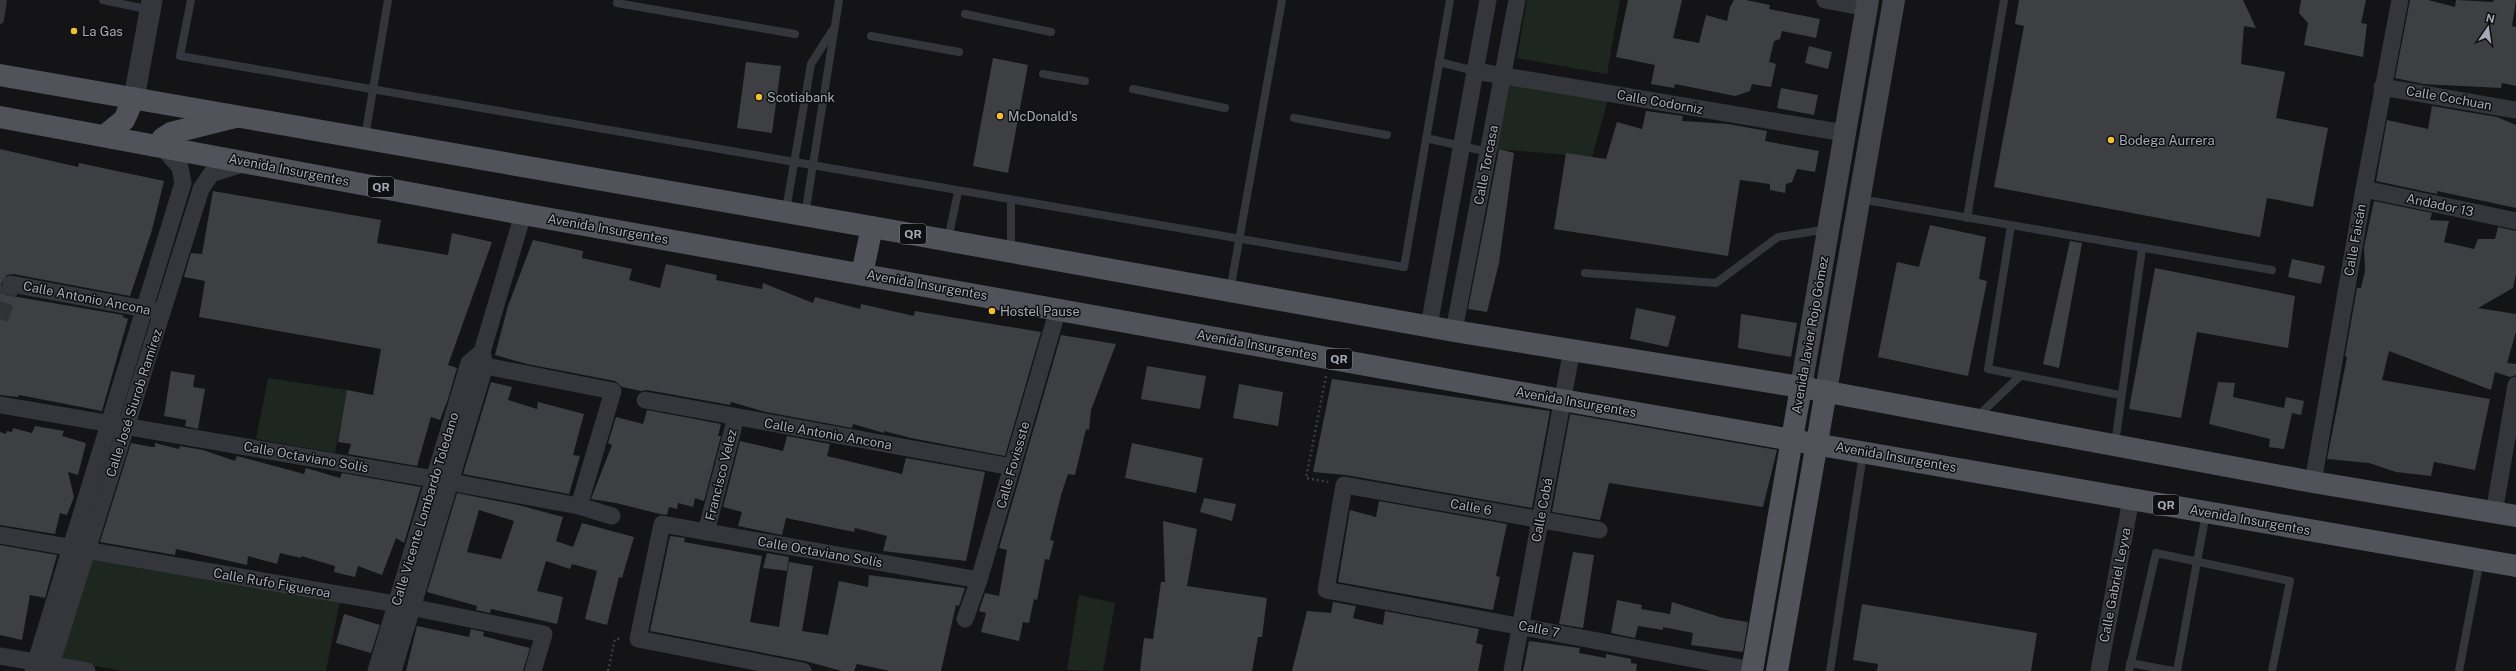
<svg xmlns="http://www.w3.org/2000/svg" width="2516" height="671" font-family="'Public Sans',sans-serif">
<rect width="100%" height="100%" fill="#141416"/>
<g fill="#1e2620">
<path d="M1527,0H1620L1607,74L1517,58Z"/>
<path d="M1510,83L1608,99L1592,157L1496,149Z"/>
<path d="M268,378L347,390L335,453L256,439Z"/>
<path d="M91,558L340,601L326,671H124L61,660Z"/>
<path d="M1079,595L1115,603L1103,671L1067,670Z"/>
</g>
<g fill="#3e3f43" fill-rule="evenodd">
<path d="M1628,0H1682L1673,38L1699,43L1706,15L1727,21L1730,7L1734,0H1746L1770,5L1769,9L1820,19L1816,38L1782,31L1780,39L1774,41L1769,62L1776,64L1771,87L1752,84L1750,91L1735,96L1675,84L1674,88L1651,84L1655,65L1616,57Z"/>
<path d="M2019,0H2243L2256,28L2244,26L2241,64L2285,72L2276,118L2328,128L2313,207L2267,198L2260,237L1994,187L2024,26L2015,24Z"/>
<path d="M2301,0H2366L2361,23L2367,24L2363,57L2304,45L2308,23L2299,13Z"/>
<path d="M2410,0H2428L2455,7L2456,0L2493,2L2494,0H2516L2512,26L2516,27V86L2502,83L2501,88L2423,84L2395,78Z"/>
<path d="M1809,46L1832,52L1828,69L1805,63Z"/>
<path d="M993,58L1028,65L1008,173L973,166Z"/>
<path d="M746,62L781,66L772,133L737,128Z"/>
<path d="M1781,88L1818,95L1814,115L1777,108Z"/>
<path d="M2432,106L2497,117L2516,125V208L2437,191V194L2376,181L2387,120L2428,129Z"/>
<path d="M1646,111L1683,116L1682,121L1728,124L1767,131L1765,141L1819,151L1815,172L1797,169L1792,182L1786,184L1785,193L1770,190V184L1740,180L1728,256L1554,229L1566,153L1606,159L1617,122L1642,129Z"/>
<path d="M0,149L78,167L79,163L164,181L152,230L130,296L13,274L7,275L1,284L2,291L6,295L123,315V317L128,319L102,411L19,395L18,397L0,395Z"/>
<path d="M1499,149L1514,153L1499,263L1487,312L1468,309Z"/>
<path d="M213,191L381,220L377,243L448,255L452,233L492,242L448,365L457,368L448,399L440,420L431,417L417,466L348,454L351,444L338,442L347,390L373,395L381,349L199,317L205,281L184,277L191,253L202,254Z"/>
<path d="M2374,201L2432,213L2430,220L2449,221L2444,242L2474,249L2478,239H2495L2498,227L2516,231V274L2513,288L2478,308L2516,314V332L2507,363L2516,364V375L2510,377L2495,372L2491,390L2389,351L2382,380L2490,399L2475,470L2434,462L2431,476L2396,472L2369,463L2327,459L2347,357L2345,356L2357,288H2361L2365,271L2364,247Z"/>
<path d="M1930,225L1986,237L1979,279L1987,281L1968,376L1878,357L1897,262L1919,267Z"/>
<path d="M533,240L583,251L582,258L632,269L629,280L660,288L666,264L717,275L716,280L762,289L763,283L813,303L815,297L860,309L861,304L914,316L915,311L1041,332L1005,456L911,438L884,431V433L853,424L852,428L766,412L731,402L730,405L647,390L641,391L622,387L615,381L527,364L495,355L508,306Z"/>
<path d="M2070,241L2082,243L2059,368L2043,364Z"/>
<path d="M2292,259L2325,266L2321,284L2288,277Z"/>
<path d="M2155,268L2295,296L2288,348L2197,332L2181,418L2129,409Z"/>
<path d="M1636,308L1676,316L1668,347L1630,339Z"/>
<path d="M1741,314L1797,323L1791,357L1738,348Z"/>
<path d="M1061,335L1116,344L1091,410L1089,430L1086,429L1075,475L1068,474L1061,495L1050,540L1054,541L1049,560L1045,559L1037,600L1034,599L1029,623L1023,622L1019,641L981,632L986,613L979,611L985,593L999,596L1007,550L999,548Z"/>
<path d="M1147,366L1206,376L1200,409L1141,399Z"/>
<path d="M171,371L195,375L193,387L205,389L198,429L185,426L186,420L164,416Z"/>
<path d="M1332,379L1550,411L1532,508L1346,475L1313,472Z"/>
<path d="M491,382L512,387L508,400L537,409L538,402L584,414L573,455L580,456L569,494L463,474Z"/>
<path d="M2218,382L2235,383L2233,397L2284,408L2286,397L2304,401L2301,415L2292,413L2284,449L2269,447L2270,439L2209,424Z"/>
<path d="M1239,384L1283,392L1278,426L1233,418Z"/>
<path d="M647,410L721,424L718,436H721L704,501L695,498L693,507L678,503L677,509L669,507L667,515L660,514L616,503L591,499L612,445L608,443L616,417L643,424Z"/>
<path d="M1570,414L1777,450L1763,507L1609,483L1600,520L1552,512Z"/>
<path d="M35,426L64,431L62,436L86,443L78,475L68,472L74,497L67,515L60,513L55,534L0,525V432L6,434L7,431L12,432L13,428L32,433Z"/>
<path d="M787,436L830,444L827,456L902,474L906,458L985,472L966,561L883,551L887,536L855,528L854,532L786,518L782,535L738,526L742,512L723,507L740,441L783,451Z"/>
<path d="M131,443L152,447H155V443L179,449L180,446L203,450L235,461L237,456L304,474L306,468L340,478L342,473L421,487L404,543L396,538L382,575L358,566L355,577L334,572L335,566L301,556V558L280,553L277,564L248,556L247,565L176,549L175,555L100,542Z"/>
<path d="M1132,443L1203,458L1196,493L1125,478Z"/>
<path d="M457,493L518,505L563,517L556,541L573,547L582,523L634,537L622,578L619,577L607,625L585,619L597,571L572,564L570,569L546,561L537,591L563,597L557,624L491,609L490,613L476,610L477,606L427,592ZM479,510L514,521L501,559L467,552Z"/>
<path d="M1204,498L1236,504L1232,521L1200,512Z"/>
<path d="M1379,501L1507,524L1496,576L1500,577L1493,610L1338,582L1350,510L1376,517Z"/>
<path d="M1163,521L1197,529L1187,586L1267,598L1262,637H1258L1252,671H1140L1144,638L1153,639L1161,582H1165Z"/>
<path d="M670,536L685,538L684,542L762,556L750,622L779,627L789,562L813,566L802,631L828,635L839,581L868,587L869,575L965,588L959,606L956,605L941,671H890L857,664L854,671H842L805,661L650,631Z"/>
<path d="M0,545L57,555L45,598L30,595L22,640L0,635Z"/>
<path d="M1573,552L1594,555L1583,628L1559,624Z"/>
<path d="M767,553L789,557L787,571L763,568Z"/>
<path d="M1617,600L1642,605L1641,609L1670,614L1672,602L1723,618L1748,622L1743,652L1691,645L1693,633L1663,627V630L1638,626L1635,638L1611,633Z"/>
<path d="M1333,602L1356,606L1353,618L1383,625L1385,611L1479,629L1476,643L1483,645L1478,671H1292L1307,611L1331,613Z"/>
<path d="M1862,604L2037,633L2031,671H1877L1878,664L1853,660Z"/>
<path d="M344,614L380,625L371,653L336,643Z"/>
<path d="M417,626L469,637L471,629L484,632L483,636L530,648L523,671H406Z"/>
<path d="M1529,641L1580,648L1579,653L1606,658V654L1631,659V663L1637,664L1636,671H1523Z"/>
</g>
<g fill="none" stroke-linecap="round" stroke-linejoin="round">
<path stroke="#313236" stroke-width="17" stroke-dasharray="17 8" stroke-linecap="butt" d="M0,319L11,286"/>
<g stroke="#3b3d42" stroke-width="2.5" stroke-dasharray="2 3" stroke-linecap="butt">
<path d="M1326,376L1306,478L1328,482"/>
<path d="M608,671L615,639H622"/>
</g>
<g stroke="#35363b" stroke-width="8">
<path d="M103,0L151,10"/>
<path d="M191,0L180,56L1404,267L1450,0"/>
<path d="M617,3L795,34"/>
<path d="M965,14L1051,32"/>
<path d="M0,20L3,0"/>
<path d="M871,36L959,52"/>
<path d="M1439,62L1475,71"/>
<path d="M1043,74L1085,81"/>
<path d="M1133,89L1225,108"/>
<path d="M1294,118L1387,135"/>
<path d="M365,137L388,0"/>
<path d="M1426,138L1488,152"/>
<path d="M1860,199L2272,270"/>
<path d="M786,210L811,64L832,31"/>
<path d="M805,215L839,0"/>
<path d="M1967,218L2004,0"/>
<path d="M2011,226L1988,369L2120,395"/>
<path d="M948,239L958,192"/>
<path d="M1011,251V201"/>
<path d="M1585,273L1716,283L1778,237L1828,229"/>
<path d="M1230,291L1282,0"/>
<path d="M1977,417L2020,376"/>
<path d="M2115,444L2142,249"/>
<path d="M2130,663L2173,671"/>
<path d="M1830,671L1863,454"/>
<path d="M2129,671L2156,553L2290,581L2272,671"/>
<path d="M2177,671L2206,513"/>
<path d="M2459,671L2480,560"/>
</g>
<g stroke="#35363b" stroke-width="17">
<path d="M1825,0L1867,8"/>
<path d="M1475,71L1845,133"/>
<path d="M2382,87L2516,110"/>
<path d="M2364,189L2516,221"/>
<path d="M11,286V284L156,311"/>
<path d="M1429,326L1488,0"/>
<path d="M1454,331L1517,0"/>
<path d="M475,364L613,391L579,506"/>
<path d="M645,400L1012,467"/>
<path d="M0,405L434,479L579,506L612,516"/>
<path d="M2313,482L2364,189L2400,0"/>
<path d="M2494,513L2516,385"/>
<path d="M1599,530L1344,485L1326,590L1752,670"/>
<path d="M706,532L736,417"/>
<path d="M0,535L396,604L544,634L533,671"/>
<path d="M965,619L979,580L1058,309"/>
<path d="M0,656L87,671"/>
<path d="M33,671L183,183L180,167L161,146"/>
<path d="M49,671L201,189L211,174L246,163"/>
<path d="M376,671L469,363L482,352"/>
<path d="M393,671L485,366L482,352L523,214"/>
<path d="M803,671L638,639L662,524L979,580"/>
<path d="M1512,671L1572,349"/>
<path d="M2099,671L2131,499"/>
</g>
<path stroke="#35363b" stroke-width="21" d="M134,98L152,0"/>
<g stroke="#43454b" stroke-width="22">
<path d="M1801,387L1868,0"/>
<path d="M1826,391L1894,0"/>
</g>
<g stroke="#51525a" stroke-width="22">
<path d="M0,75L872,227L1454,331L1801,387L2313,482L2516,516"/>
<path d="M0,117L523,214L1562,400L2516,566"/>
<path d="M104,136L124,120L134,98"/>
<path d="M161,146L163,138L171,133L235,117"/>
<path d="M862,274L872,227"/>
<path d="M1752,671L1801,387"/>
<path d="M1777,671L1826,391"/>
</g>
</g>
<g fill="#f3c12f" stroke="#0f0f11" stroke-width="1.5">
<circle cx="74" cy="31" r="4"/>
<circle cx="759" cy="97" r="4"/>
<circle cx="1000" cy="116" r="4"/>
<circle cx="2111" cy="140" r="4"/>
<circle cx="992" cy="311" r="4"/>
</g>
<g text-anchor="middle" dominant-baseline="central" stroke-width="3" stroke-linejoin="round" paint-order="stroke">
<g fill="#0f0f11" stroke="#797c84" stroke-width="1">
<rect x="368" y="177" width="26" height="20" rx="3"/>
<rect x="900" y="224" width="26" height="20" rx="3"/>
<rect x="1326" y="349" width="26" height="20" rx="3"/>
<rect x="2153" y="495" width="26" height="20" rx="3"/>
</g>
<g font-size="12" font-weight="bold" fill="#a6aab6">
<text x="381" y="187">QR</text>
<text x="913" y="234">QR</text>
<text x="1339" y="359">QR</text>
<text x="2166" y="505">QR</text>
</g>
<g font-size="13" fill="#a6aab6" stroke="#0f0f11" text-anchor="start">
<text x="82" y="31">La Gas</text>
<text x="767" y="97">Scotiabank</text>
<text x="1008" y="116">McDonald's</text>
<text x="2119" y="140">Bodega Aurrera</text>
<text x="1000" y="311">Hostel Pause</text>
</g>
<g font-size="13" fill="#a6aab6" stroke="#0f0f11">
<text transform="translate(2449 98) rotate(10)">Calle Cochuan</text>
<text transform="translate(1660 102) rotate(10)">Calle Codorniz</text>
<text transform="translate(1486 165) rotate(-79)">Calle Torcasa</text>
<text transform="translate(289 170) rotate(11)">Avenida Insurgentes</text>
<text transform="translate(2440 205) rotate(12)">Andador 13</text>
<text transform="translate(608 229) rotate(10)">Avenida Insurgentes</text>
<text transform="translate(2355 240) rotate(-80)">Calle Faisán</text>
<text transform="translate(927 285) rotate(10)">Avenida Insurgentes</text>
<text transform="translate(87 298) rotate(11)">Calle Antonio Ancona</text>
<text transform="translate(1810 335) rotate(-80)">Avenida Javier Rojo Gómez</text>
<text transform="translate(1257 345) rotate(10)">Avenida Insurgentes</text>
<text transform="translate(1576 402) rotate(10)">Avenida Insurgentes</text>
<text transform="translate(134 403) rotate(-72)">Calle José Siurob Ramírez</text>
<text transform="translate(828 434) rotate(10)">Calle Antonio Ancona</text>
<text transform="translate(306 457) rotate(10)">Calle Octaviano Solís</text>
<text transform="translate(1896 457) rotate(10)">Avenida Insurgentes</text>
<text transform="translate(1013 465) rotate(-74)">Calle Fovissste</text>
<text transform="translate(721 475) rotate(-76)">Francisco Velez</text>
<text transform="translate(1471 507) rotate(10)">Calle 6</text>
<text transform="translate(425 509) rotate(-73)">Calle Vicente Lombardo Toledano</text>
<text transform="translate(1542 510) rotate(-79)">Calle Cobá</text>
<text transform="translate(2250 520) rotate(10)">Avenida Insurgentes</text>
<text transform="translate(820 552) rotate(10)">Calle Octaviano Solís</text>
<text transform="translate(272 583) rotate(10)">Calle Rufo Figueroa</text>
<text transform="translate(2115 585) rotate(-79)">Calle Gabriel Leyva</text>
<text transform="translate(1539 629) rotate(11)">Calle 7</text>
</g>
</g>
<g transform="translate(2488 28) rotate(13)" stroke="#0f0f11" stroke-width="3" paint-order="stroke">
<path d="M0-3L7 15L0 10L-7 15Z" fill="#a6aab6"/>
<text y="-6" font-size="11" font-weight="bold" text-anchor="middle" fill="#a6aab6">N</text>
</g>
</svg>
